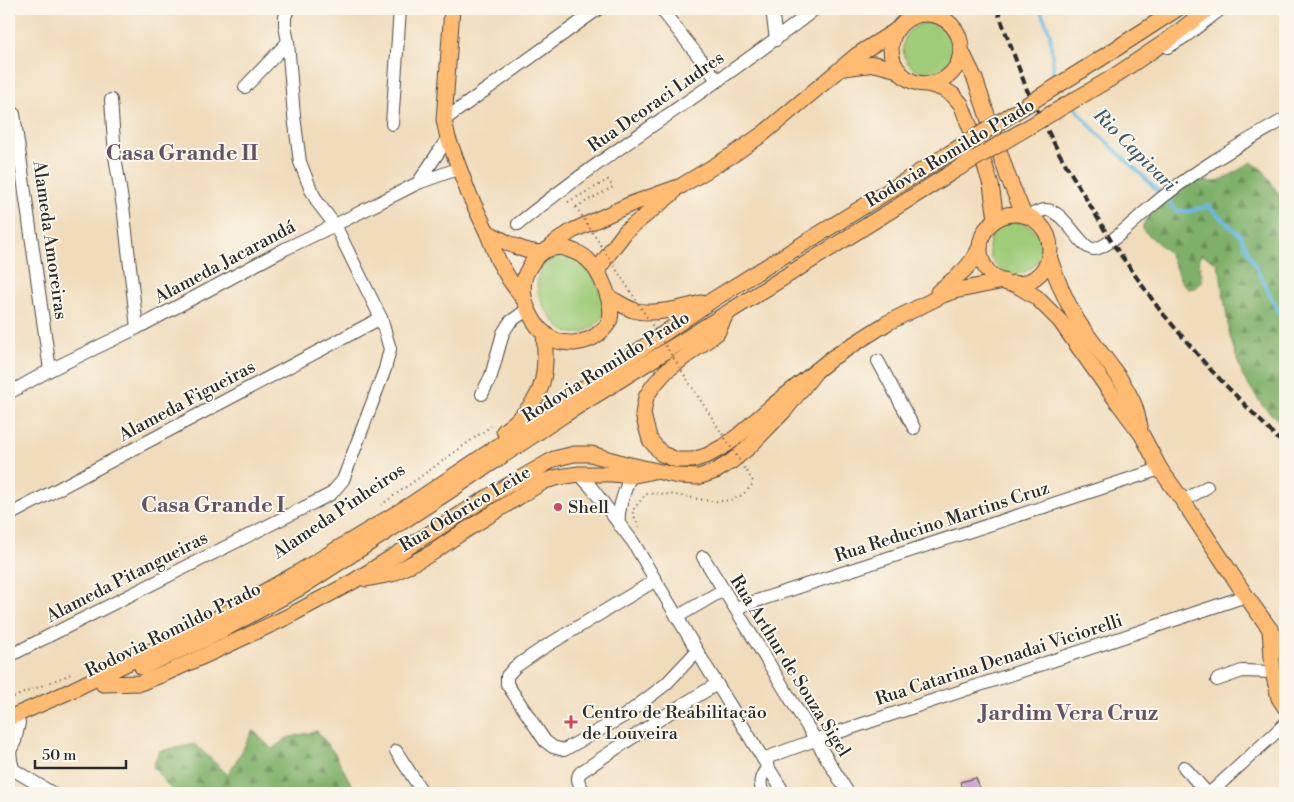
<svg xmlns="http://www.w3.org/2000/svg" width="1294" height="802" font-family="'Libre Bodoni',serif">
<defs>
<pattern id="forest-firs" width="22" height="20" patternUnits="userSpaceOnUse" patternTransform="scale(1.25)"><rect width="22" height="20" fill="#7fb069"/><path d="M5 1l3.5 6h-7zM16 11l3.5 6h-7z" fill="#688f57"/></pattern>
</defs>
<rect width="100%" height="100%" fill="#fbf7ec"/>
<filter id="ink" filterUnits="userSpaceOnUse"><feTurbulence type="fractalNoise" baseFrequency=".02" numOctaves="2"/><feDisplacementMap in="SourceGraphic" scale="10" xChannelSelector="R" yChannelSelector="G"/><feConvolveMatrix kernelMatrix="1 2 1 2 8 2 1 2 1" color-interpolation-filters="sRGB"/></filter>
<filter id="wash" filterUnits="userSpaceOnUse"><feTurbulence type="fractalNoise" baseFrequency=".0096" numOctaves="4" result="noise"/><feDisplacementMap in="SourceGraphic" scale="20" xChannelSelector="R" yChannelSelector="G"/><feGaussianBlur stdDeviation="1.12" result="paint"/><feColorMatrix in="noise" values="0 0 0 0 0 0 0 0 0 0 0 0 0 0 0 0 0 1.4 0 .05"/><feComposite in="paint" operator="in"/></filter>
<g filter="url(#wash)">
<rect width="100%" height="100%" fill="#f0dcbb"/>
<g fill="#9fcc79" stroke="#657c52">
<circle cx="928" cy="48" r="25"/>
<circle cx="1015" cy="248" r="26"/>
<path d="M563,256C568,256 573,257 578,260C582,262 588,268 591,273C594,278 604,300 604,305C605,313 601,321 595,325C587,333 573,336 563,330C558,327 553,321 550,316C533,294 529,263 563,256Z"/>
</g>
<g fill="url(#forest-firs)" stroke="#556e4a">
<path d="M1251,162L1263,170L1284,203L1285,210V427L1263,406L1243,377L1230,337L1220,272L1216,262L1201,254L1199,261L1202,281L1195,288L1188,289L1182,283L1169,253L1143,230V225L1148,216L1167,195L1197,180L1215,182L1226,178Z"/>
<path d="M253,730L272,749L287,738L317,731L335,754L356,793H174L153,767L159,751L195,744L228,775L242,751Z"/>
<path d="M118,786L150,793H99Z"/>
</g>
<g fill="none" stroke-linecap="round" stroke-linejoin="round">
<g stroke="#69bae4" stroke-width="4">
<path d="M1040,9L1050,33L1055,84"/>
<path d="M1072,104L1094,130L1143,176L1177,211H1190L1208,206L1240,235L1278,311L1285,315"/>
</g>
</g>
<g id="blocks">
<path fill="#cb9ecd" d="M976,778L982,793H963L960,782Z"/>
</g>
</g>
<g filter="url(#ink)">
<use href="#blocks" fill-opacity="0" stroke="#494641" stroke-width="1"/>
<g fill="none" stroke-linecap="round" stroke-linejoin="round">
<defs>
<g id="minor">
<path d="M661,9L718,81"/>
<path d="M772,9L776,40"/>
<path d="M1168,47L1186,36L1221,9"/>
<path d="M245,87L288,42"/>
<path d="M111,100L115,156L124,214L137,328"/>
<path d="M14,114L50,370"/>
<path d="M444,120L598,9"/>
<path d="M392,124L400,9"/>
<path d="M418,183L448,138"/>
<path d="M1028,216C1033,214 1040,210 1046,210C1065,210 1081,250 1094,249C1108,248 1135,220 1146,211C1188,174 1237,146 1285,119"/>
<path d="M518,224C613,147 719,85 815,9"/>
<path d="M878,361L914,428"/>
<path d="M9,393L50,370L137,328L285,249L335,225L418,183L460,168"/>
<path d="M482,394L491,376L503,333L510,322L528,309"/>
<path d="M579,474L591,487L633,542L706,666L784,793"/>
<path d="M1183,501L1207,487"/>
<path d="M9,515L381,318"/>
<path d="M619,525C617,508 625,492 630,476"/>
<path d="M703,557L735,608L848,793"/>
<path d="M656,580L543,648L515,667L507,676V684L545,741L553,747L564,750L624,716L666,684L697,651"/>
<path d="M735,608L1160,469"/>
<path d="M677,617L723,590"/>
<path d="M9,656L331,494L343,480L385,369L390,349L381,318L335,225L318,203L311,190L300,162L294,116L288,42L285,26V17L288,9"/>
<path d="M1217,680L1242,671L1273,672"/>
<path d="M396,751L423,793"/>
<path d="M763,759L815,740L1246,596"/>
<path d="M9,767L52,793"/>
<path d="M1184,767L1207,793"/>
<path d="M13,769L11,760L10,751L15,741L19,723"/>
<path d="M585,793C581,786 574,779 581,772L669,713L717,684"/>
<path d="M763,793C758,781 761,777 768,766"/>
<path d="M1210,793L1285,724"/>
</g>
<g id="major">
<path d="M452,9L444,120L448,138L468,192L487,232L498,260L509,279L524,300"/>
<circle cx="926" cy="49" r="35"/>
<path d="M961,50L975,79L1008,177L1024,215"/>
<path d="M1100,59L1177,9"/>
<path d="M844,68L875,64L898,70"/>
<path d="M1110,79L1168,40L1208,9"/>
<path d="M928,84L943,89L953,95L961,104L985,166L991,185L996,219"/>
<circle cx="1015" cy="249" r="35"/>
<path d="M487,232C504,241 520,251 540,253"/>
<path d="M561,247C571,250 581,253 588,260C600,271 614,303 610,319C609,325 603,330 598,334C591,340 584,342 574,343C568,343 561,343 555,340C534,331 518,298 525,276C526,272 529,269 530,266C539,252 546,248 561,247Z"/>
<path d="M550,248L556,242L572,231L631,204L681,186L734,154L764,133L857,55L895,31"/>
<path d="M1049,256C1056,279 1065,299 1077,320C1095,348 1123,376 1135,407C1137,413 1138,420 1140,426"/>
<path d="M597,271L613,248L626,231L673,193"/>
<path d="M1013,283L1036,297L1060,321L1116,400L1142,435L1160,469L1183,501L1246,596L1285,650"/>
<path d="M938,292C957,276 969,270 980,247"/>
<path d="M608,297C616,301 625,307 633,310C652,316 682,308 701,303"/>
<path d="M726,314L717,333L666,371L653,386L646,397L643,414L646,426L650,440L662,454L677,460H693L708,455L726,445L739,435L771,407L832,358L887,323L943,295L954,291L1004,281"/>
<path d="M504,431C543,402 548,380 544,333"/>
<path d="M366,579L392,574L432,553L458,535L528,491L545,481L559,477L579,474H613L630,476L650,472"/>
<path d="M1270,629L1273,672L1279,698L1285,707"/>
<path d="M142,667L208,638L300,588L445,494L564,415L954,171"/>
<path d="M103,684L140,683L164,674L215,651L287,617L354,581L488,497L554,459L574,454H591L622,463L678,476L698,477L716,471L732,461L748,448L785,410L816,371"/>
<path d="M9,718L66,693L201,627L294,575L410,505L555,408L714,299L950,153"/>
</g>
</defs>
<use href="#minor" stroke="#494641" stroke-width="14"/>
<use href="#major" stroke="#494641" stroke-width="17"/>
<g stroke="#494641" stroke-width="2" stroke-dasharray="1 4" stroke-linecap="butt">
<path d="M568,202L608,180L613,187L576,207"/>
<path d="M381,505L491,426"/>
<path d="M639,527L632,511L646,494C658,493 670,494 682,496C700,499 718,505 736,498C743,496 749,488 754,483"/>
<path d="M9,699L71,674"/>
</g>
<use href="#minor" stroke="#fff" stroke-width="12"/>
<use href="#major" stroke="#ffbb71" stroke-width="15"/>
<path stroke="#2b2b2b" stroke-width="4" stroke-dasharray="8 4" stroke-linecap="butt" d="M997,9L1027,90L1059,153L1113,244L1159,309L1209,368L1285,446"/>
<defs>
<g id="major-bridge">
<path d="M950,153L1100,59"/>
<path d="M954,171L1110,79"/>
</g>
</defs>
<use href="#major-bridge" stroke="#494641" stroke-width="17" stroke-linecap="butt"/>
<path stroke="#494641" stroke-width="2" stroke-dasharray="1 4" stroke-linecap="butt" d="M576,207L754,483"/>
<use href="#major-bridge" stroke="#ffbb71" stroke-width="15"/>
</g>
</g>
<g fill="#d1495b" stroke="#fbf7ec" stroke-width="2">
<circle cx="558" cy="507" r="5"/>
<path d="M568.5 714.5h5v5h5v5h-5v5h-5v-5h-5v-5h5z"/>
</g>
<g text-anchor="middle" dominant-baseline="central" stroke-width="4" stroke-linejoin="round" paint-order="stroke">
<g font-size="18" fill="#2b2b2b" stroke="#fbf7ec">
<text transform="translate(656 102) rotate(-35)">Rua Deoraci Ludres</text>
<text transform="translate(950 153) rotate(-31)">Rodovia Romildo Prado</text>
<text transform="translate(50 240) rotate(82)">Alameda Amoreiras</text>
<text transform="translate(225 262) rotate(-28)">Alameda Jacarandá</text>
<text transform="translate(606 367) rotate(-32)">Rodovia Romildo Prado</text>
<text transform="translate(187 401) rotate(-28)">Alameda Figueiras</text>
<text transform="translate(465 509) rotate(-31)">Rua Odorico Leite</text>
<text transform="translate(339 511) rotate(-34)">Alameda Pinheiros</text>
<text transform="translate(942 522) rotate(-18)">Rua Reducino Martins Cruz</text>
<text transform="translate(127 577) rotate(-27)">Alameda Pitangueiras</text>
<text transform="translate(173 630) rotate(-26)">Rodovia Romildo Prado</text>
<text transform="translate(999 660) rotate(-18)">Rua Catarina Denadai Viciorelli</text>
<text transform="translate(790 666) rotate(58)">Rua Arthur de Souza Sigel</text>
</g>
<g font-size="18" fill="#2b2b2b" stroke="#fbf7ec" text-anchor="start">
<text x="568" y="507">Shell</text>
<text x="582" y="712">Centro de Reabilitação<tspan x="582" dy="21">de Louveira</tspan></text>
</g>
<g font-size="19" font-style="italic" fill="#415d6c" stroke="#fbf7ec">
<text transform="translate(1135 150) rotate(45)">Rio Capivari</text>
</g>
<g font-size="22" font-weight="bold" fill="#635364" stroke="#fbf7ec">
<text x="182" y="153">Casa Grande II</text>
<text x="213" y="505">Casa Grande I</text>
<text x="1069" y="713">Jardim Vera Cruz</text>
</g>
</g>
<rect width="1294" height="802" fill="none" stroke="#fbf7ec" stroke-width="30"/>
<path d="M35 760v8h91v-8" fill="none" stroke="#2b2b2b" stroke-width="2.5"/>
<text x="42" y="760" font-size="15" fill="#2b2b2b" stroke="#fbf7ec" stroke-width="4" paint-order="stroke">50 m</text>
</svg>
